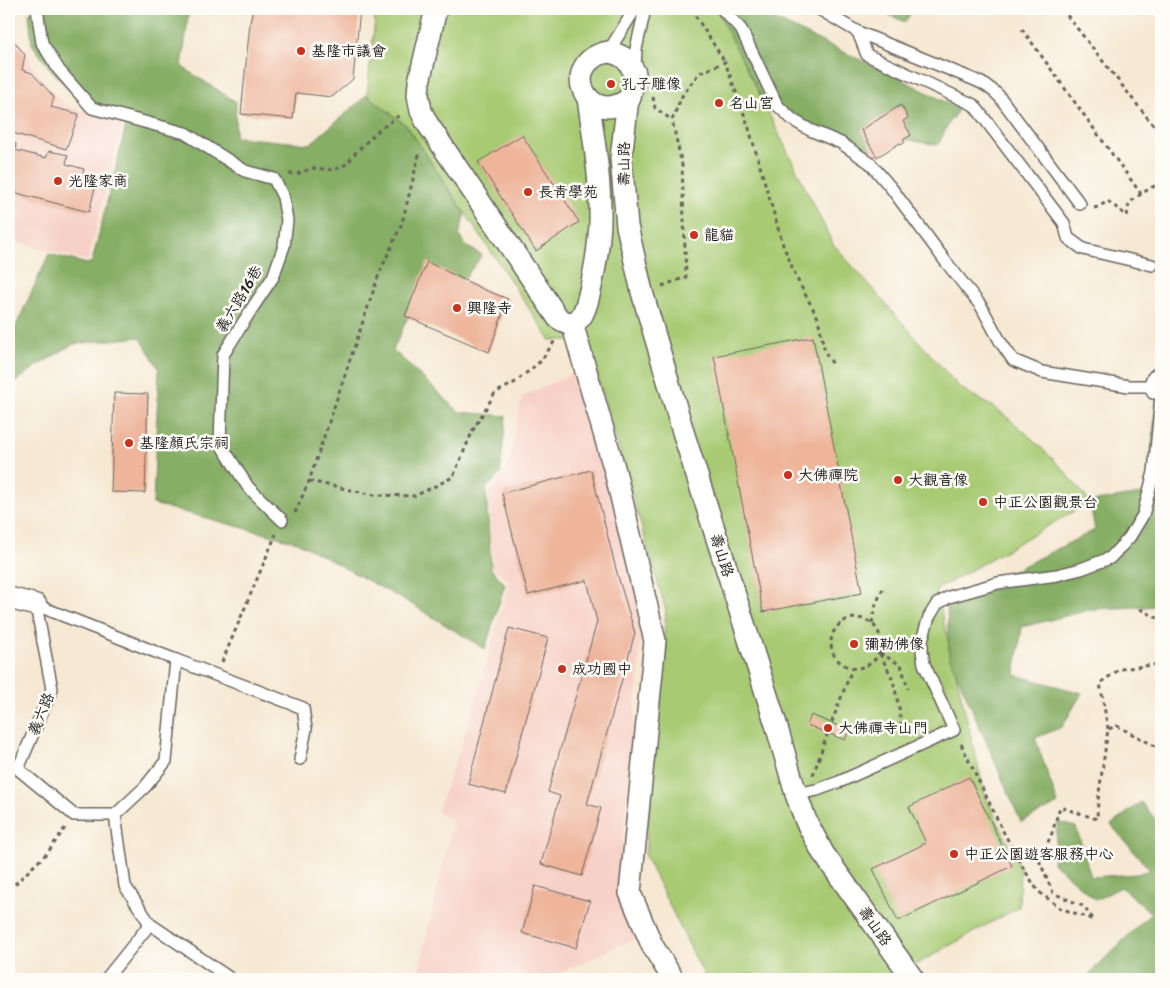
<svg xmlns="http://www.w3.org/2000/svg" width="1170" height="988" font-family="Sriracha,'LXGW WenKai TC',sans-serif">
<rect width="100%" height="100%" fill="#fdfcf7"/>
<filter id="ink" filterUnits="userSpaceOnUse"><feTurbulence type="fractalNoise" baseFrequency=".02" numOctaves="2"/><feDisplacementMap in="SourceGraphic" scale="10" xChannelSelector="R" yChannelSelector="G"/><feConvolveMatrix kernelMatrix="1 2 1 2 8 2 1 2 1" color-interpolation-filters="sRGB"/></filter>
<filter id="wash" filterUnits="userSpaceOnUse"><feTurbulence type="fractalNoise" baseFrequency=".0096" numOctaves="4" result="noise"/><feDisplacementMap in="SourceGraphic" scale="20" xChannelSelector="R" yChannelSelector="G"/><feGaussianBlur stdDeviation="1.12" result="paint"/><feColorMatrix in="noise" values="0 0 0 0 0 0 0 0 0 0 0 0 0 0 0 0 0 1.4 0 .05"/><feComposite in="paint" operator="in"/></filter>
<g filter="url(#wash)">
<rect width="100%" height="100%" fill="#f6e8d2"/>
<g fill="#f7d1c7">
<path d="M9,24L38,74L66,106L122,122L88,261L9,240Z"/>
<path d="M580,370L643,624L619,884L634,919L635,939L547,979H422L417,977L453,821L437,812L472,714L509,581L492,567L489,492L507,471L522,397Z"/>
</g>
<path fill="#a8ca73" stroke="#627348" d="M376,9H716L738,51L833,244L959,387L998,410L1027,434L1063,469L1090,502L936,590L985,795L1020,867L1019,907L890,979H776L749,974L722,979H706L645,856L666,611L587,340H550L407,126L367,95Z"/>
<g fill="#86ae65" stroke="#516540">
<path d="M39,9H189L182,67L236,102L235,137L310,144L367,95L407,126L465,214L459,235L466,246L482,255L465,278L424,281L393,350L459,412L506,416L500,475L486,488L491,569L505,584L485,649L413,605L297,542L153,504L159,369L140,337L73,344L34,368L9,387V339H10L49,254L87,264L92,262L128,118L76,96L52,71L32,44L29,13Z"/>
<path d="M716,9H762L780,22L901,79L959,109L950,121L938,145L890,137L868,152L763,100Z"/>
<path d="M875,9H913L905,22Z"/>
<path d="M1161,382V606L1093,609L1022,627L1015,675L1082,693L1062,727L1035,738L1058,804L1021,822L949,656L947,604L1095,530L1090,502L1147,493L1158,388Z"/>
<path d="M1141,802L1161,826V967L1158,971L1160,979H1084L1151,913L1121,887L1096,900L1053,863L1058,822L1076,827L1091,877L1137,874L1150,870L1111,825Z"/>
</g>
<g id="blocks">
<g fill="#eeb59b">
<path d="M253,9H360L353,79L332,97L296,93L293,119L241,114L250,23Z"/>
<path d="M9,35L25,55L22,70L32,73L54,97L51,107L79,114L66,149L9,132Z"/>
<path d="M901,105L908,118L903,121L911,135L903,140L905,142L901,145L900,143L877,157L861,130Z"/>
<path d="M522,135L579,222L536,251L478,162Z"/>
<path d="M9,142L16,144L15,150L46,158L49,151L68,155L66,164L84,169L81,184L95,188L89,212L9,191Z"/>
<path d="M427,262L485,290L508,299L489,352L405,316Z"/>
<path d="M813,337L862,593L763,612L714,356Z"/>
<path d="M114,393L148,394L145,493L111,492Z"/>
<path d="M591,470L617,573L635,633L587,804L601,808L582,876L541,864L560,796L548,792L597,622L587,580L528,595L502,493Z"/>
<path d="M509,628L548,638L506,794L468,784Z"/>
<path d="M811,715L849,730L845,740L807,725Z"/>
<path d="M969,777L1012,866L898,921L873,869L926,843L909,807Z"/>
<path d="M535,886L590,901L576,948L522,933Z"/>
</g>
</g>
</g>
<g filter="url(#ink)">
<use href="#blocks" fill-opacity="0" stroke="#68635c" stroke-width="1"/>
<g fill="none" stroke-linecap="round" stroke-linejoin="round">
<defs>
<g id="lane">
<path d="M37,9L42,43L59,70L92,108L185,133L245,171L274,179L283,197L287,220L284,246L273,277L251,310L223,355L220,443L248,487L282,520"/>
<path d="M722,9L741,29L777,105L793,120L810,130L841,143L870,163L892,189L946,262L981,306L1000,341L1013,360L1042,372L1129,386H1150"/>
<path d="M819,9L858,32L975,80C985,84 992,89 999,96L1080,204"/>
<path d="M858,32L867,55L974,105L1064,223L1068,238L1083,249L1152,265"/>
<path d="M608,52L635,9"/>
<path d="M635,68L636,49L645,9"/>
<path d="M1153,393C1148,384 1151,375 1161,372"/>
<path d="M36,605L176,660L166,761L145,787L115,815H74L18,769L52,689Z"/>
<path d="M176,660L303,708L306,729L300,759"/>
<path d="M796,794L817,790L839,782L954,730L924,664L922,651V640L929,617L937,604L949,597L998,583L1057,575L1081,569L1110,558L1129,538L1143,515L1154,472L1161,397"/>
<path d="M115,815L125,886L150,924L231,979"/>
<path d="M106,979L150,924"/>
</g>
<g id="street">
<path d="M436,9L419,82L418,95L421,111L427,123L558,318C581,333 586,308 590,291C595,269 599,246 600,223C601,181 594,140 588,98"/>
<path d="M608,52C624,55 627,59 635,73L630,98C587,131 557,62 608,52Z"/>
<path d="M628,99L621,158L627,226L642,292L684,435L775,721L796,794L806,821L823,853L913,979"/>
<path d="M572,323L615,471L655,641L630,893L652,945L673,979"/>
<path d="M9,598L36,605"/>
</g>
</defs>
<use href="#lane" stroke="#68635c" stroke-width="14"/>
<use href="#street" stroke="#68635c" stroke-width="24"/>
<g stroke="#68635c" stroke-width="3" stroke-dasharray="4 4" stroke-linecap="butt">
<path d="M691,9L725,62"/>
<path d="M1062,9L1161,135"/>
<path d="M1022,29L1141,194"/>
<path d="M653,97L655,108L672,120L682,96L699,73L725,62L748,125L783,245L798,281L818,318L825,352L834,366"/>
<path d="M289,174H297L313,168L333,170L347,164L357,151L378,131L401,114"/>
<path d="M1094,208L1098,207L1108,201L1127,216L1129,204L1135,198L1152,187L1161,185"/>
<path d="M662,286L686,277L682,165L672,120"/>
<path d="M309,481L374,495L415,496L453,477L473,430L495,393L514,383L541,361L556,339"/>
<path d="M295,513L309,481L379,274L402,223L420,151"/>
<path d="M1140,609L1161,620"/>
<circle cx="856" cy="643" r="25"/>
<path d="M872,623L876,604L884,586"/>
<path d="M880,653L901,665L908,689"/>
<path d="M880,654L893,680L899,707L902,736"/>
<path d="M222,662L276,534"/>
<path d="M1108,729L1100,683L1120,669L1161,664"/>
<path d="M961,744L1003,831L1020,863L1038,891L1060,908L1094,920L1083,906L1053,893L1039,860L1051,836L1060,807L1097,819L1098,800L1108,729L1117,726L1161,749"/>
<path d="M813,775L827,735L852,669"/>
<path d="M9,890L48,852L65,828"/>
</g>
<use href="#lane" stroke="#fff" stroke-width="11"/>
<use href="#street" stroke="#fff" stroke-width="21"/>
</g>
</g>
<g fill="#c8321e" stroke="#fdfcf7" stroke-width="2">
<circle cx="301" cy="51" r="5"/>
<circle cx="611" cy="84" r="5"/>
<circle cx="719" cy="103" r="5"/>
<circle cx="58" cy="181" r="5"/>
<circle cx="528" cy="192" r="5"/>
<circle cx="694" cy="235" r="5"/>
<circle cx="457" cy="308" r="5"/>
<circle cx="129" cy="443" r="5"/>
<circle cx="788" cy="475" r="5"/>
<circle cx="898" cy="480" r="5"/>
<circle cx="983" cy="502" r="5"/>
<circle cx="854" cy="644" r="5"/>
<circle cx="562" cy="669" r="5"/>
<circle cx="828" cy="728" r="5"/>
<circle cx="954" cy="854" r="5"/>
</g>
<g text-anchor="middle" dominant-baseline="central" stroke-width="5" stroke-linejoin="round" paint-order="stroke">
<g font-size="15" fill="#1c1c1c" stroke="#fdfcf7" text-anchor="start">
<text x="311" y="51">基隆市議會</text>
<text x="621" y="84">孔子雕像</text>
<text x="729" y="103">名山宮</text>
<text x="68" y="181">光隆家商</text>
<text x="538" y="192">長青學苑</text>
<text x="704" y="235">龍貓</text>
<text x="467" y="308">興隆寺</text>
<text x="139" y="443">基隆顏氏宗祠</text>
<text x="798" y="475">大佛禪院</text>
<text x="908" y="480">大觀音像</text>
<text x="993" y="502">中正公園觀景台</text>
<text x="864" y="644">彌勒佛像</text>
<text x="572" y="669">成功國中</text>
<text x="838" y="728">大佛禪寺山門</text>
<text x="964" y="854">中正公園遊客服務中心</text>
</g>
<g font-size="15" fill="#1c1c1c" stroke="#fdfcf7">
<text transform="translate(624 164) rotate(-90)">壽山路</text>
<text transform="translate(239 299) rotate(-59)">義六路16巷</text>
<text transform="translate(722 555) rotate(72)">壽山路</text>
<text transform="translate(41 714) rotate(-68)">義六路</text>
<text transform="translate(875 926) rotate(54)">壽山路</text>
</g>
</g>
<rect width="1170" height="988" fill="none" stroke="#fdfcf7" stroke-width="30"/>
</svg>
